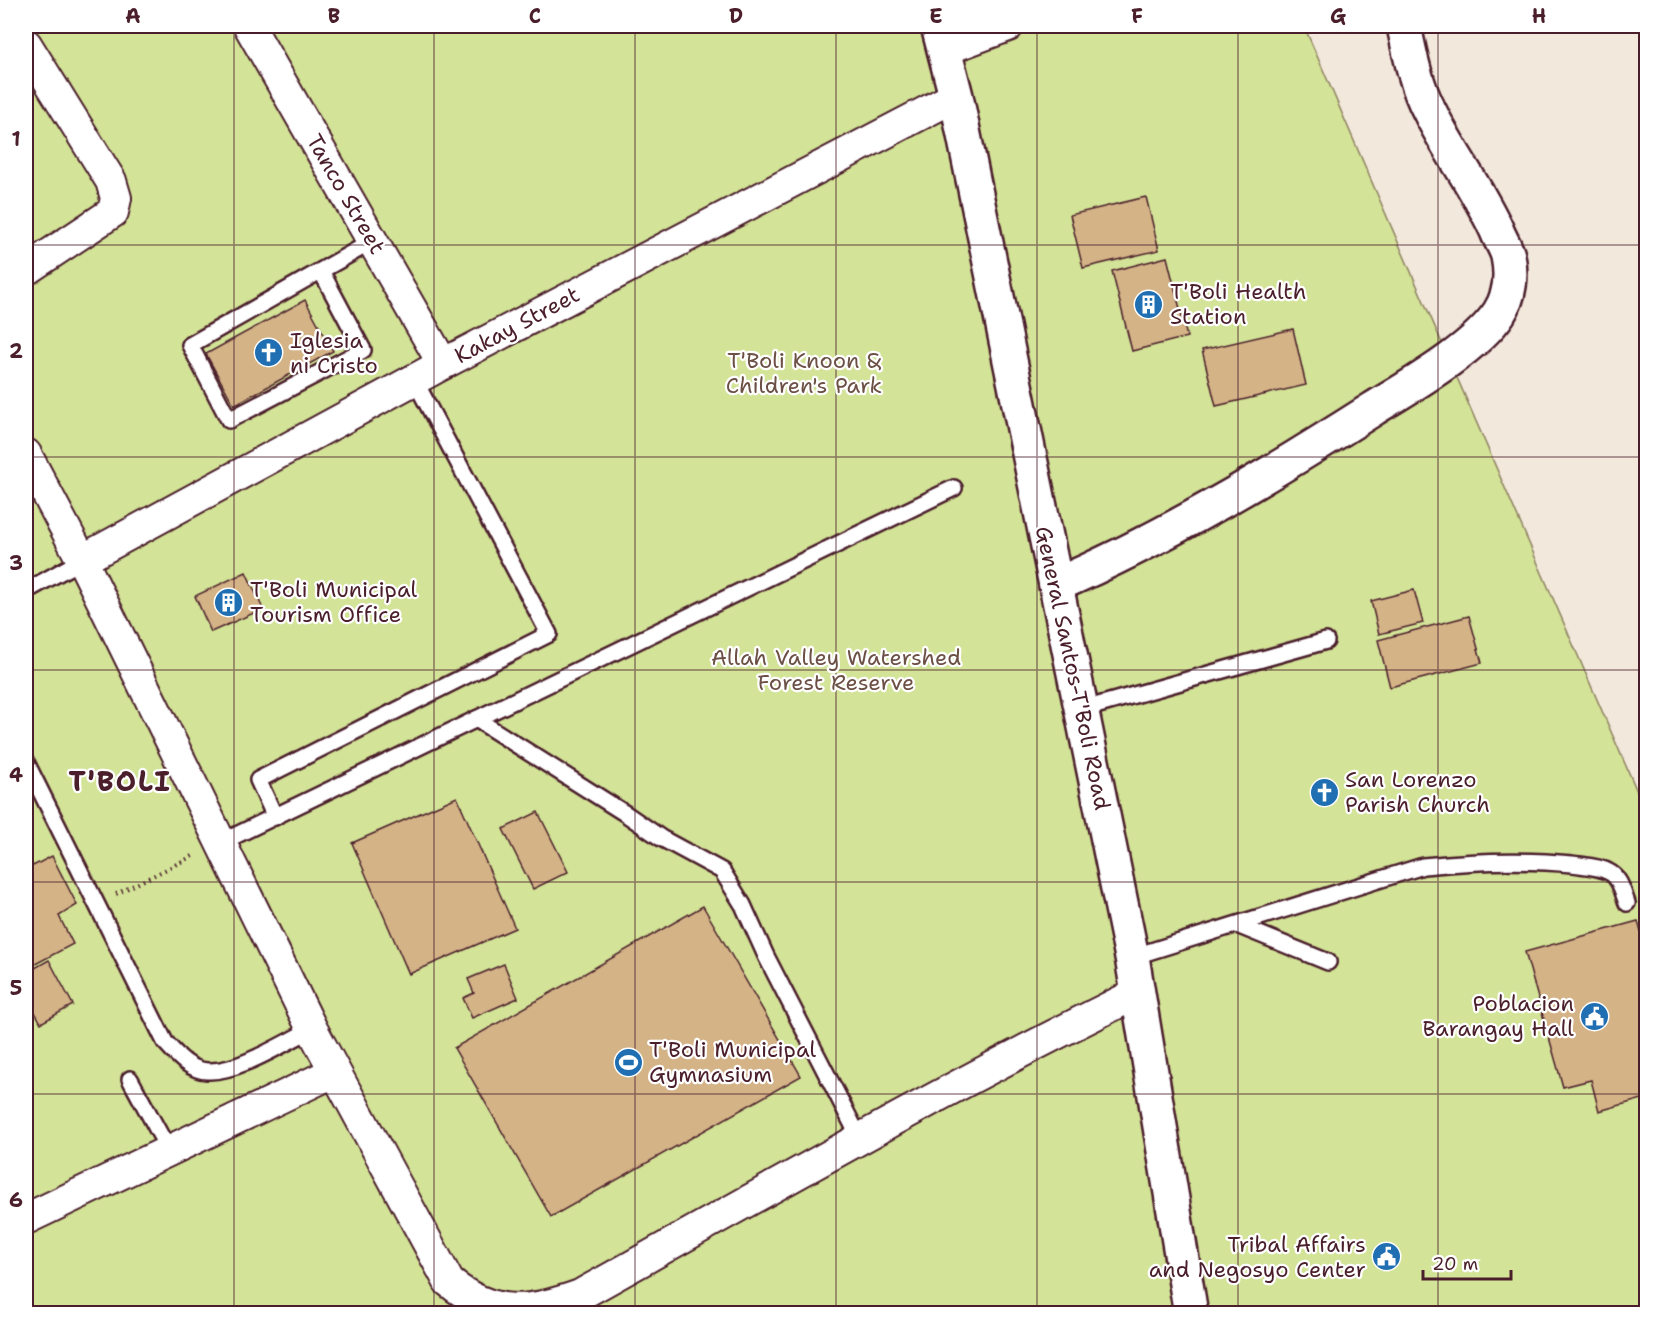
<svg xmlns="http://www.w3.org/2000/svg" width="1672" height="1339" font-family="'Shantell Sans',sans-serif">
<rect width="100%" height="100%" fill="#f2e8db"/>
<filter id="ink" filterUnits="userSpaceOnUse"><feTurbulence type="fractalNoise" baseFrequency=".0167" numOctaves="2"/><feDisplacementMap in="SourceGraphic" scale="12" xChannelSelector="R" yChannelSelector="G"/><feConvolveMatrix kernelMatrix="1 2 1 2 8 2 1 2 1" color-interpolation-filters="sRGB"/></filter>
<g filter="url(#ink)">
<path fill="#d3e397" stroke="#8e8161" stroke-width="1.5" d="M26,26H1304L1646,812V1313H26Z"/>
<g fill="#d4b387" stroke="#4a1f2b" stroke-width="1.5">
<path d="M1146,197L1159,250L1083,268L1070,215Z"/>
<path d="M1167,257L1187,337L1132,351L1112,271Z"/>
<path d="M305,300L333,351L234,405L206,354Z"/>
<path d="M1293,329L1306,385L1216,406L1202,350Z"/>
<path d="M246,572L263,609L211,632L195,596Z"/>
<path d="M1414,590L1423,623L1379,634L1371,601Z"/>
<path d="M1469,616L1482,663L1390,687L1378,640Z"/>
<path d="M457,797L515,928L409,974L352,843Z"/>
<path d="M538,812L568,872L533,889L503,829Z"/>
<path d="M26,853L33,866L52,856L77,905L59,916L73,944L26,969Z"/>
<path d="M703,906L801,1076L551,1217L454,1048Z"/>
<path d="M1638,921L1646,951V1098L1599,1111L1591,1080L1563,1087L1525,952Z"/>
<path d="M49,960L73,1005L41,1023L26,996V973Z"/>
<path d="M504,964L518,998L472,1018L463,998L474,993L468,979Z"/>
</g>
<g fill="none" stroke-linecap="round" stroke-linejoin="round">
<defs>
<g id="lane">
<path d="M321,271L363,350L229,420L190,345L373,241"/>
<path d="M26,591L82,560"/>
<path d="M1081,710L1326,641"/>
<path d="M476,719L626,814L661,838L722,871L743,905L766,956L860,1139"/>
<path d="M26,762L165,1042C176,1054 189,1070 207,1071C237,1073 284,1043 312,1029"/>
<path d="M275,817L258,780L549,634L414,379"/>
<path d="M220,843L954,488"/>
<path d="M1237,925L1328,962"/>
<path d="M1132,957L1423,866C1473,861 1523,859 1572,864C1584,866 1598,866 1609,872C1620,877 1623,893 1627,903"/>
<path d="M130,1079L169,1151"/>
</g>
<g id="street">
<path d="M249,26L443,364"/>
<path d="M26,44L111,181L116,198L113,212L26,270"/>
<path d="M944,50L1008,26"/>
<path d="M26,454L82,560L312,1029L449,1282C493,1318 530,1313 580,1295C765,1192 948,1086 1138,993"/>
<path d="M82,560L443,364L956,96"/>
<path d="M26,1219L334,1072"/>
</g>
<path id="secondary" d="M1056,585C1167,537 1271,474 1373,409C1410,386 1475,349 1499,313C1510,296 1512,275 1508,256C1506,248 1500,239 1497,231C1478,189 1450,153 1430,112C1416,86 1410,55 1404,26"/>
<path id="primary" d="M938,26L956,96L1132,957L1191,1314"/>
</defs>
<use href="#lane" stroke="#4a1f2b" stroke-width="20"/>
<use href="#street" stroke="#4a1f2b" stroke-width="34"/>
<use href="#secondary" stroke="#4a1f2b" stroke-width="38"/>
<use href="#primary" stroke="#4a1f2b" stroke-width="38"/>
<path stroke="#4a1f2b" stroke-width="4" stroke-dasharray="1.5 4.5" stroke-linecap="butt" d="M116,894L195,855"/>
<use href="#lane" stroke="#fff" stroke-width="15"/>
<use href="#street" stroke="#fff" stroke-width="30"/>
<use href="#secondary" stroke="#fff" stroke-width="33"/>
<use href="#primary" stroke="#fff" stroke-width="33"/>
</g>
</g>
<path fill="none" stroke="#4a1f2b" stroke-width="1.5" stroke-opacity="0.55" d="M234,26V1314M434,26V1314M635,26V1314M836,26V1314M1037,26V1314M1238,26V1314M1438,26V1314M26,245H1646M26,457H1646M26,670H1646M26,882H1646M26,1094H1646"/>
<defs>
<symbol id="building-disc" viewBox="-11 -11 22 22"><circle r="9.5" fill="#1f6fb2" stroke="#fff"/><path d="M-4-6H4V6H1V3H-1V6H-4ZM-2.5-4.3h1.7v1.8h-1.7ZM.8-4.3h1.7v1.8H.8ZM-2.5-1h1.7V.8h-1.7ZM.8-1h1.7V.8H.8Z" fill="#fff"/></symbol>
<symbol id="church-disc" viewBox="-11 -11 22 22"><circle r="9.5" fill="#1f6fb2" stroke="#fff"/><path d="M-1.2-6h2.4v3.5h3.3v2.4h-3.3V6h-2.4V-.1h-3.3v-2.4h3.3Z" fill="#fff"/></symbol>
<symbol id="civic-disc" viewBox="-11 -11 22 22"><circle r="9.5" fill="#1f6fb2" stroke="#fff"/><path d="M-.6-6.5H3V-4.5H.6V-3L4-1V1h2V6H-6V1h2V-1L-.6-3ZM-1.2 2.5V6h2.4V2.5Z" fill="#fff"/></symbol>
<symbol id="stadium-disc" viewBox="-11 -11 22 22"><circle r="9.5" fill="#1f6fb2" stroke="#fff"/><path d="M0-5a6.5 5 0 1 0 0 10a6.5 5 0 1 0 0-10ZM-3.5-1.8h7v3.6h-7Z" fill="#fff"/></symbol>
</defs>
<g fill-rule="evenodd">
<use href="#building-disc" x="1132" y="288" width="33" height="33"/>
<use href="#church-disc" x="252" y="336" width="33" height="33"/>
<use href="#building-disc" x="212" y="586" width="33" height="33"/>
<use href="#church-disc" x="1308" y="776" width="33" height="33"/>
<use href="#civic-disc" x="1578" y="1000" width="33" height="33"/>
<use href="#stadium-disc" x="612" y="1046" width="33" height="33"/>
<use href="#civic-disc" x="1370" y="1240" width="33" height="33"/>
</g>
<g text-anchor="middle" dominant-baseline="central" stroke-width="4.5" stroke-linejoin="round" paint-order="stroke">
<g font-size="22" fill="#4a1f2b" stroke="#fff">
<text transform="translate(346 194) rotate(60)">Tanco Street</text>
<text transform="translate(517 325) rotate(-28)">Kakay Street</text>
<text transform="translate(1073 668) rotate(78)">General Santos-T'Boli Road</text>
</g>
<g font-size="22" fill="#4a1f2b" stroke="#fff" text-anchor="start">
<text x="1170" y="291">T'Boli Health<tspan x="1170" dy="25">Station</tspan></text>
<text x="290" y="340">Iglesia<tspan x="290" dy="25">ni Cristo</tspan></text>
<text x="250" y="589">T'Boli Municipal<tspan x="250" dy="25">Tourism Office</tspan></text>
<text x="1345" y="779">San Lorenzo<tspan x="1345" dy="25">Parish Church</tspan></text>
<text x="1574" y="1003" text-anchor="end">Poblacion<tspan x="1574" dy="25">Barangay Hall</tspan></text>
<text x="649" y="1049">T'Boli Municipal<tspan x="649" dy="25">Gymnasium</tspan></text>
<text x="1366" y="1244" text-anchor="end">Tribal Affairs<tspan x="1366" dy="25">and Negosyo Center</tspan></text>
</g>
<g font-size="22" fill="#6c5046" stroke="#fff">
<text x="804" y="360">T'Boli Knoon &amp;<tspan x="804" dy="25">Children's Park</tspan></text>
<text x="836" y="657">Allah Valley Watershed<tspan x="836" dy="25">Forest Reserve</tspan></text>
</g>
<g font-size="28" font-weight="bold" letter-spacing="1.5" fill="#4a1f2b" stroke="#fff">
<text x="120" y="781">T'BOLI</text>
</g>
</g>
<rect width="1672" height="1339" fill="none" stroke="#fff" stroke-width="66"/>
<path d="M1423 1270v9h88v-9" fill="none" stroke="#4a1f2b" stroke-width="3"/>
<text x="1432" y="1270" font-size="18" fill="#4a1f2b" stroke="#ffffff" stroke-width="4.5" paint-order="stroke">20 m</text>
<rect x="33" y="33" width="1606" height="1273" fill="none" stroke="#4a1f2b" stroke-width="2"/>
<g font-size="20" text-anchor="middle" font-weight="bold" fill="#4a1f2b">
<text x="133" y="23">A</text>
<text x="334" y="23">B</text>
<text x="535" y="23">C</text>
<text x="736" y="23">D</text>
<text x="936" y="23">E</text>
<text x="1137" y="23">F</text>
<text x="1338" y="23">G</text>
<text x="1539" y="23">H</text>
<text x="16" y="146">1</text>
<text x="16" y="358">2</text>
<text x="16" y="570">3</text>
<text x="16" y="782">4</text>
<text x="16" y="995">5</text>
<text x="16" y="1207">6</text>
</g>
</svg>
